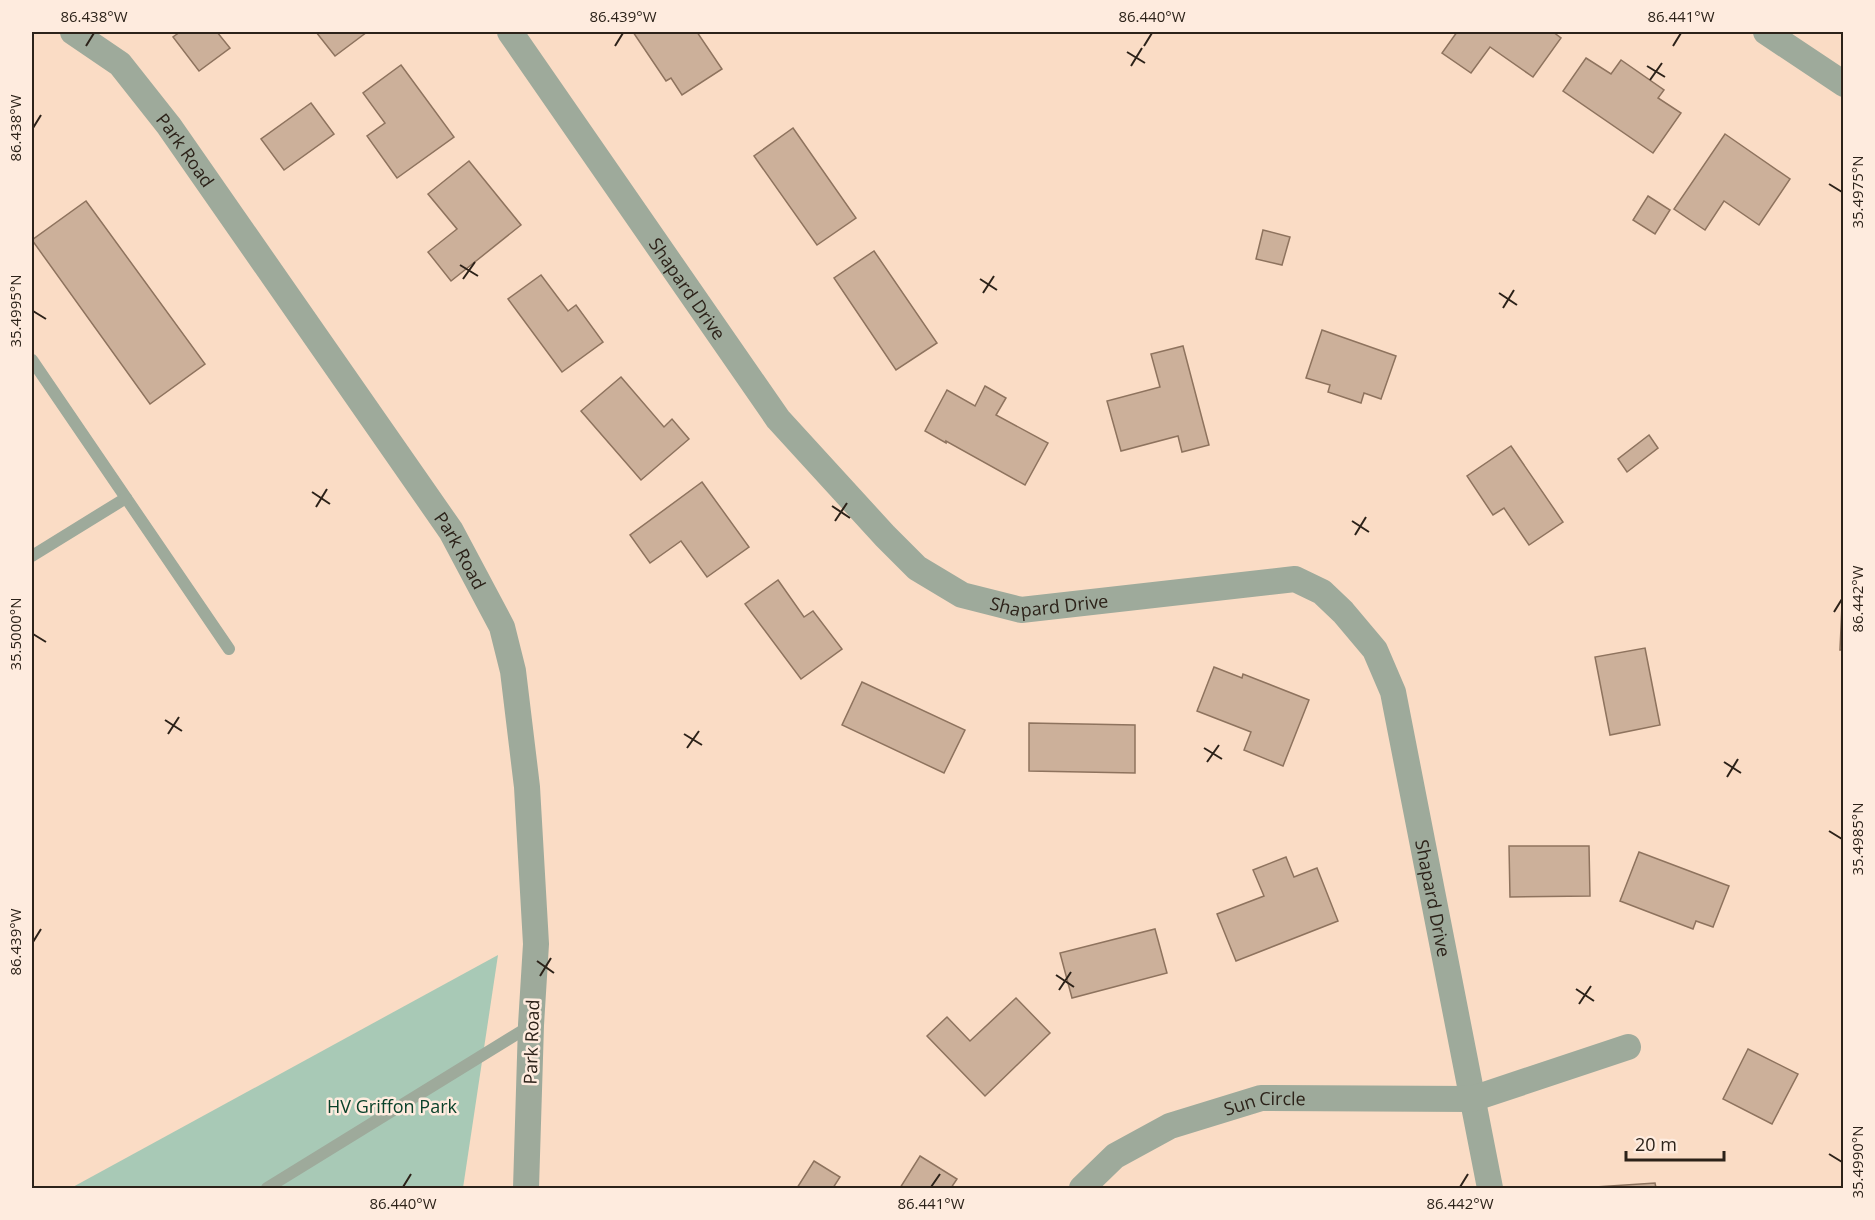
<svg xmlns="http://www.w3.org/2000/svg" width="1875" height="1220" font-family="'Open Sans',sans-serif">
<rect width="100%" height="100%" fill="#fadcc5"/>
<path fill="#a8c9b6" d="M498,955L463,1188H71Z"/>
<g fill="#ccb09a" stroke="#8e735e" stroke-width="1.5">
<path d="M180,32H217L230,48L199,71L173,37Z"/>
<path d="M316,32H367L335,56Z"/>
<path d="M633,32H697L722,69L682,95L671,78L666,81Z"/>
<path d="M1457,32H1553L1561,38L1533,77L1490,47L1471,73L1442,53Z"/>
<path d="M1586,58L1611,74L1621,60L1664,90L1658,98L1681,113L1653,153L1563,91Z"/>
<path d="M401,65L454,137L397,178L367,136L385,123L363,93Z"/>
<path d="M311,103L334,134L284,170L261,139Z"/>
<path d="M793,128L856,218L817,245L754,156Z"/>
<path d="M1725,134L1790,179L1759,225L1724,201L1705,230L1674,209Z"/>
<path d="M469,161L521,225L451,281L428,252L457,229L428,194Z"/>
<path d="M1648,196L1670,210L1655,234L1633,220Z"/>
<path d="M86,201L205,364L150,404L32,240Z"/>
<path d="M1263,230L1290,237L1282,265L1256,259Z"/>
<path d="M874,251L937,343L896,370L834,278Z"/>
<path d="M541,275L568,311L576,305L603,342L562,372L508,299Z"/>
<path d="M1322,330L1396,356L1381,399L1364,393L1361,403L1328,392L1330,385L1306,378Z"/>
<path d="M1183,346L1209,445L1182,452L1178,436L1121,451L1107,401L1160,387L1151,354Z"/>
<path d="M621,377L664,427L672,419L689,439L641,480L581,411Z"/>
<path d="M985,386L1006,398L996,415L1048,443L1025,485L946,441V443L925,431L947,390L975,406Z"/>
<path d="M1649,435L1658,448L1627,472L1618,459Z"/>
<path d="M1511,446L1563,522L1529,545L1504,508L1493,515L1467,476Z"/>
<path d="M702,482L749,547L707,577L681,541L650,563L630,535Z"/>
<path d="M778,580L804,617L813,611L842,649L801,679L745,604Z"/>
<path d="M1842,605H1844V650H1840Z"/>
<path d="M1645,648L1660,725L1610,735L1595,657Z"/>
<path d="M1214,667L1242,678L1243,674L1309,700L1283,766L1244,750L1251,732L1197,711Z"/>
<path d="M862,682L965,730L944,773L842,725Z"/>
<path d="M1029,723L1135,725V773L1029,771Z"/>
<path d="M1509,846H1589L1590,896L1510,897Z"/>
<path d="M1639,852L1729,886L1713,927L1696,921L1693,929L1620,901Z"/>
<path d="M1286,857L1294,877L1317,868L1338,921L1236,961L1217,914L1264,896L1253,870Z"/>
<path d="M1155,929L1167,973L1072,998L1060,953Z"/>
<path d="M1016,998L1050,1033L985,1096L927,1036L947,1017L970,1041Z"/>
<path d="M1748,1049L1798,1074L1772,1124L1723,1099Z"/>
<path d="M920,1156L957,1179L951,1188H900Z"/>
<path d="M814,1161L840,1177L833,1188H797Z"/>
<path d="M1655,1183L1656,1188H1580Z"/>
</g>
<g fill="none" stroke-linecap="round" stroke-linejoin="round">
<g stroke="#9eaa9b" stroke-width="12">
<path d="M32,360L229,649"/>
<path d="M32,556L126,498"/>
<path d="M267,1188L530,1026"/>
</g>
<g stroke="#9eaa9b" stroke-width="26">
<path id="s1" d="M73,32L120,64L169,126L451,531L502,627L513,671L527,787L536,944L531,1025L526,1188"/>
<path id="s2" d="M510,32L778,419L885,536L917,568L962,595L1021,610L1295,579L1322,592L1343,612L1375,650L1393,692L1490,1188"/>
<path d="M1766,32L1844,84"/>
<path id="s3" d="M1082,1188L1115,1156L1170,1126L1261,1098L1472,1099L1628,1047"/>
</g>
</g>
<path fill="none" stroke="#2c2219" stroke-width="2" d="M86,46L94,33M615,46L623,33M1144,46L1152,33M1673,46L1681,33M1127,52L1145,63M1131,66L1142,48M1647,66L1665,77M1650,80L1662,63M33,128L41,115M1829,184L1842,192M460,265L478,276M463,279L475,262M980,279L997,290M983,293L994,276M1499,293L1517,305M1503,308L1514,290M33,311L46,319M312,492L330,504M832,506L850,518M316,507L327,489M835,521L847,503M1352,521L1369,532M1355,535L1366,517M1834,612L1842,599M33,634L46,642M165,720L182,731M168,734L179,717M684,734L702,745M687,748L699,731M1204,748L1222,759M1207,762L1219,745M1724,762L1741,773M1727,777L1738,759M1829,831L1842,839M33,942L41,929M537,961L554,973M1056,975L1074,987M540,976L551,958M1576,989L1594,1001M1059,990L1071,972M1579,1004L1591,986M1829,1154L1842,1162M403,1187L411,1174M931,1187L940,1174M1460,1187L1468,1174"/>
<g text-anchor="middle" dominant-baseline="central" stroke-width="5" stroke-linejoin="round" paint-order="stroke">
<g font-size="18" fill="#2c2219" stroke="#feebde">
<text stroke="none"><textPath href="#s1" startOffset="165">Park Road</textPath></text>
<text stroke="none"><textPath href="#s2" startOffset="312">Shapard Drive</textPath></text>
<text stroke="none"><textPath href="#s1" startOffset="651">Park Road</textPath></text>
<text stroke="none"><textPath href="#s2" startOffset="816">Shapard Drive</textPath></text>
<text stroke="none"><textPath href="#s2" startOffset="1428">Shapard Drive</textPath></text>
<text transform="translate(531 1042) rotate(-88)">Park Road</text>
<text stroke="none"><textPath href="#s3" startOffset="207">Sun Circle</textPath></text>
</g>
<g font-size="18" fill="#09412a" stroke="#feebde">
<text x="392" y="1106">HV Griffon Park</text>
</g>
</g>
<rect width="1875" height="1220" fill="none" stroke="#feebde" stroke-width="66"/>
<path d="M1626 1151v9h98v-9" fill="none" stroke="#2c2219" stroke-width="3"/>
<text x="1635" y="1151" font-size="18" fill="#2c2219" stroke="#feebde" stroke-width="4.5" paint-order="stroke">20 m</text>
<rect x="33" y="33" width="1809" height="1154" fill="none" stroke="#2c2219" stroke-width="2"/>
<g font-size="15" text-anchor="middle" fill="#2c2219">
<text x="94" y="22">86.438°W</text>
<text x="623" y="22">86.439°W</text>
<text x="1152" y="22">86.440°W</text>
<text x="1681" y="22">86.441°W</text>
<text transform="translate(16 128) rotate(-90)" y="5">86.438°W</text>
<text transform="translate(1858 192) rotate(-90)" y="5">35.4975°N</text>
<text transform="translate(16 311) rotate(-90)" y="5">35.4995°N</text>
<text transform="translate(1858 599) rotate(-90)" y="5">86.442°W</text>
<text transform="translate(16 634) rotate(-90)" y="5">35.5000°N</text>
<text transform="translate(1858 839) rotate(-90)" y="5">35.4985°N</text>
<text transform="translate(16 942) rotate(-90)" y="5">86.439°W</text>
<text transform="translate(1858 1162) rotate(-90)" y="5">35.4990°N</text>
<text x="403" y="1209">86.440°W</text>
<text x="931" y="1209">86.441°W</text>
<text x="1460" y="1209">86.442°W</text>
</g>
</svg>
